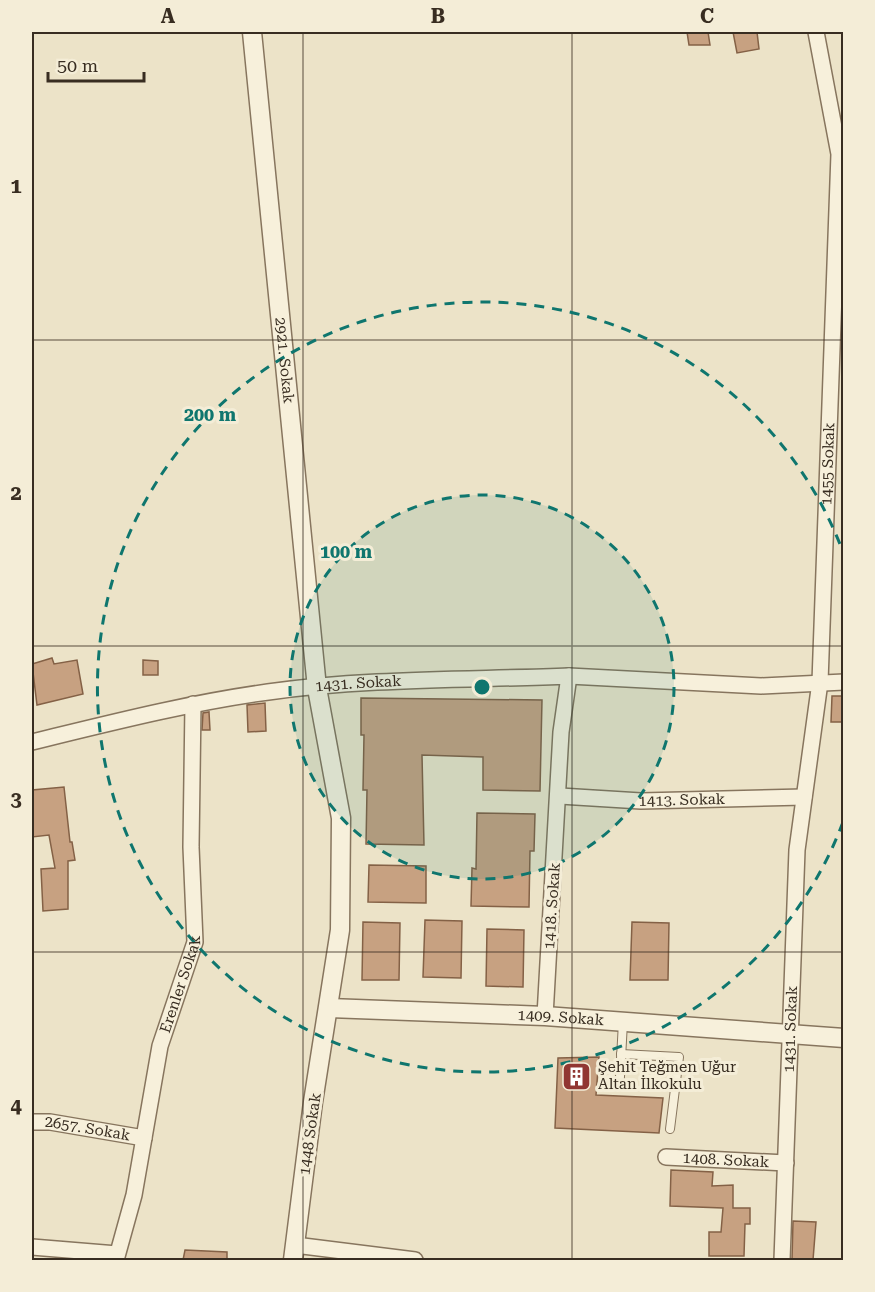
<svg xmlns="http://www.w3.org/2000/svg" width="875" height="1292" font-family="'Roboto Serif',serif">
<rect width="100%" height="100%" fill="#ece3c8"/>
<g fill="#c7a181" stroke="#846146" stroke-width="1.5">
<path d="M687,32H708L710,45H689Z"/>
<path d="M733,32H757L759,49L737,53Z"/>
<path d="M52,658L54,664L77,660L83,694L37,705L32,664Z"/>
<path d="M143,660L158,661V675H143Z"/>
<path d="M832,696H843V722H831Z"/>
<path d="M361,698L542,700L540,791L483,790V757L422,755L424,845L366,844L367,790H363L364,735H361Z"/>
<path d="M265,703L266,731L248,732L247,705Z"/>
<path d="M209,712L210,730H202L203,713Z"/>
<path d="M64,787L70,842H72L75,860L68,861V909L43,911L41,869L55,868L49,835L32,837V790Z"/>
<path d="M477,813L535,814L534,851H530L529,907L471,906L472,868L476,869Z"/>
<path d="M369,865L426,866V903L368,902Z"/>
<path d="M425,920L462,921L461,978L423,977Z"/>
<path d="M363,922L400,923L399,980H362Z"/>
<path d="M632,922L669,923L668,980H630Z"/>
<path d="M487,929L524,930L523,987L486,986Z"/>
<path d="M599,1057L596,1095L663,1098L659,1133L555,1128L558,1058Z"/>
<path d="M671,1170L713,1172L712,1186L733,1185V1208H750V1224H745L744,1256H709V1232H721L723,1208L670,1206Z"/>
<path d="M793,1221L816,1222L813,1260H792Z"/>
<path d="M185,1250L227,1252V1260H183Z"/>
</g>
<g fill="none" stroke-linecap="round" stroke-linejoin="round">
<defs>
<g id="service">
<path d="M621,1054L679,1057L670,1129"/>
<path d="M620,1077L623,1022"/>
</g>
<g id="minor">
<path d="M569,676L761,686L844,682"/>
<path id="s1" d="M32,742C110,723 188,703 268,692C367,678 470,680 569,676L561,732L545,1016"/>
<path id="s2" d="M560,796L641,801L804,797"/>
<path id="s3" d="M32,1122H50L144,1138"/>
<path id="s4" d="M666,1157L786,1163"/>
<path d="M295,1245L415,1260"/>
<path d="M32,1247L117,1254"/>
<path id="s5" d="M116,1260L134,1195L160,1046L195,942L191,847L193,704"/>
<path id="s6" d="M782,1260L797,850L820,682L839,154L816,32"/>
</g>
<g id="tertiary">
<path id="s7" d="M252,32L317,688L341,818L340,930L313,1102L293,1260"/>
<path id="s8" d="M329,1008L545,1016L844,1038"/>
</g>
</defs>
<use href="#service" stroke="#87755e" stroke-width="10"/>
<use href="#minor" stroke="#87755e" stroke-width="18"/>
<use href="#tertiary" stroke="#87755e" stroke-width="21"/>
<use href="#service" stroke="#f7f0db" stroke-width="8"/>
<use href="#minor" stroke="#f7f0db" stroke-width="15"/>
<use href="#tertiary" stroke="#f7f0db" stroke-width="18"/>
</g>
<path fill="none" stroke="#382d21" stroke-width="1.5" stroke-opacity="0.55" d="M303,32V1260M572,32V1260M32,340H844M32,646H844M32,952H844"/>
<circle cx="482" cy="687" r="192" fill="#0f766e" fill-opacity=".12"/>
<g fill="none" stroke="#0f766e" stroke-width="3" stroke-dasharray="10 8">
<circle cx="482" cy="687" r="192"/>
<path d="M843 822A385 385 0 1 1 843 552"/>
</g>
<defs>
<symbol id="building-square" viewBox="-11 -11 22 22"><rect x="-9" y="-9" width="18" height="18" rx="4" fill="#913632" stroke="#f4edd7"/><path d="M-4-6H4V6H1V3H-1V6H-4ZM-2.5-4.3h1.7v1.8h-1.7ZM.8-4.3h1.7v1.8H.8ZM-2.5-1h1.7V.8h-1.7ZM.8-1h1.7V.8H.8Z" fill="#fff"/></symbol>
</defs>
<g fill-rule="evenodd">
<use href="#building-square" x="560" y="1060" width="33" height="33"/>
</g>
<g text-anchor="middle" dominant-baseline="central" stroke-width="6" stroke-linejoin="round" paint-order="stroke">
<g font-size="15" fill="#382d21" stroke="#f4edd7">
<text stroke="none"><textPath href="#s7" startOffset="330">2921. Sokak</textPath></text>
<text stroke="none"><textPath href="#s6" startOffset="798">1455 Sokak</textPath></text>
<text stroke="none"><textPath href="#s1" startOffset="332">1431. Sokak</textPath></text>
<text stroke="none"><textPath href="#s2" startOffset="122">1413. Sokak</textPath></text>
<text transform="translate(552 906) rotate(-86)">1418. Sokak</text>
<text stroke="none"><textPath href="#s5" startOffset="284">Erenler Sokak</textPath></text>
<text stroke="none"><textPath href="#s8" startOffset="232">1409. Sokak</textPath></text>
<text stroke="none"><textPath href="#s6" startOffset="231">1431. Sokak</textPath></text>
<text stroke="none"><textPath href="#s3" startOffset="56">2657. Sokak</textPath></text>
<text transform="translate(310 1134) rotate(-82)">1448 Sokak</text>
<text stroke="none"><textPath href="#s4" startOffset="60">1408. Sokak</textPath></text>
</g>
<g font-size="15" fill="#382d21" stroke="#f4edd7" text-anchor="start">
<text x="598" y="1067">Şehit Teğmen Uğur<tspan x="598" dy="17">Altan İlkokulu</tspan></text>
</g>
</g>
<circle cx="482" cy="687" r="9" fill="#0f766e" stroke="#f4edd7" stroke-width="3"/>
<g font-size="18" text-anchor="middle" font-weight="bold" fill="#0f766e" stroke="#f4edd7" stroke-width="6" stroke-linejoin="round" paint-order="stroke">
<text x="210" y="421">200 m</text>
<text x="346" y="558">100 m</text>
</g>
<rect width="875" height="1292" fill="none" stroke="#f4edd7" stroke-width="66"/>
<path d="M48 72v9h96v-9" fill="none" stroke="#382d21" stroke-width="3"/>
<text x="57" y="72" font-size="18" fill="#382d21" stroke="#f4edd7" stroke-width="4.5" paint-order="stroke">50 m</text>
<rect x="33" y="33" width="809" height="1226" fill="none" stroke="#382d21" stroke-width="2"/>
<g font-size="20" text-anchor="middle" font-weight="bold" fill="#382d21">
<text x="168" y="23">A</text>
<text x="438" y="23">B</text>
<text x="707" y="23">C</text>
<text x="16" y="193">1</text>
<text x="16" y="500">2</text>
<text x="16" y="806">3</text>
<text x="16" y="1113">4</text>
</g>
</svg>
